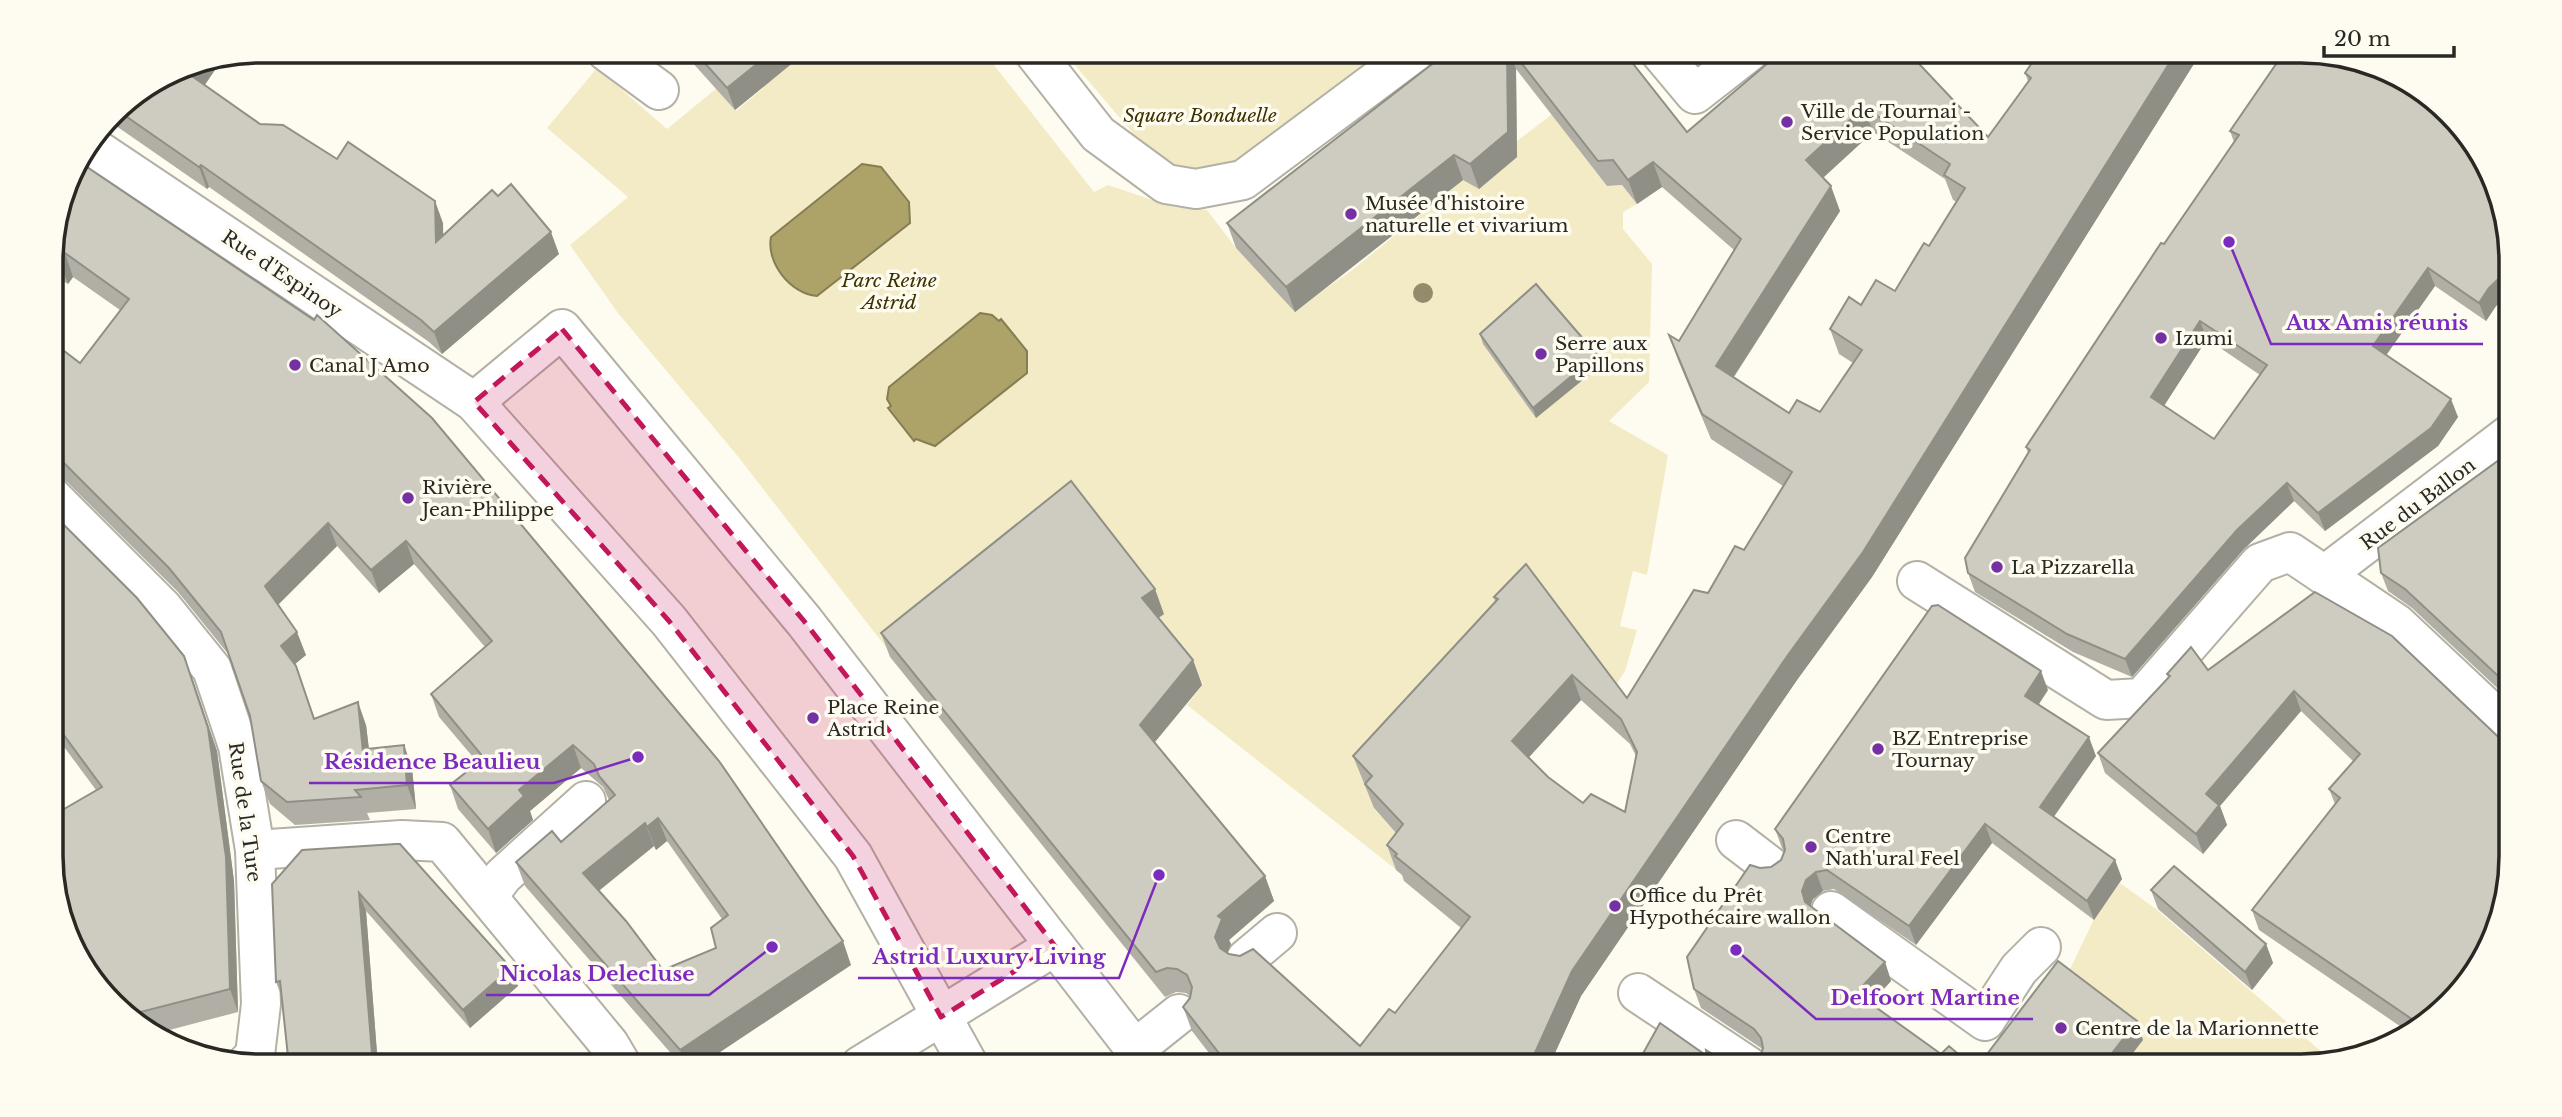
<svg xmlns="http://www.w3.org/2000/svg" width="2562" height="1117" font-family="'Libre Baskerville',serif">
<rect width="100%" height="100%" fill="#fefcf0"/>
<g fill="#f2ebc6">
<path d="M723,51H983L1094,192L1108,185L1173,207L1207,210L1236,248L1294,310L1351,271L1463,180L1480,188L1517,157V141L1560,108L1583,136L1578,149L1607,186L1622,185L1637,204L1623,212V229L1652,264L1649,382L1609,421L1668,455L1647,575L1633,571L1620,626L1637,630L1625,671L1616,685L1607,674L1381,801L1374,809L1411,849L1398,871L1187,705L1203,684L1152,623L1161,615L892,655L736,454L618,313L570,245L628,197L547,128L597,68L667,129L717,88L736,111L763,88Z"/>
<path d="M1063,51H1407L1240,172L1176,184Z"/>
<path d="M2120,883L2156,909L2331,1060L2314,1066H2123L2065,980L2094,919Z"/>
</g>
<g fill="#ada267" stroke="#857d53" stroke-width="2">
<path d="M862,164L881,167L909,202L910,223L817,296C790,294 766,262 771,237Z"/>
<path d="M980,313L992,315L999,321L1001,319L1027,351V373L935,446L916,439L914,441L888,408L891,406L887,399L889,387Z"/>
</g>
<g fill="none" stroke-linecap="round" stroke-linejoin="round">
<defs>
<g id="minor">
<path d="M606,51L659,90"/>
<path d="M1033,51L1098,134L1166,184L1196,189L1243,180L1416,51"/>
<path d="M1659,51L1695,94L1750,51"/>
<path d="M90,145L474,402L669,621L853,856L969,1066"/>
<path d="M474,402L562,329L804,621L1148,1066"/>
<path d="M52,497L162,607L212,669L238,746L255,850L261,1004L255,1055L247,1063"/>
<path d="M2326,574L2510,434"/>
<path d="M1917,581L2106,700L2142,698L2260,563L2290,552L2397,624L2511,731"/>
<path d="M1736,840L1770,866"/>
<path d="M255,850L402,840L442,842L609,1044L622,1066"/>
<path d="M488,896L503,876L586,801"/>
<path d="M1831,911L1985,1021L2019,969L2041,947"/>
<path d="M1246,959L1277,933"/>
<path d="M1638,993L1748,1066"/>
<path d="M1135,1049L1179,1014"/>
<path d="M860,1066L1055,946"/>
</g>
</defs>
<use href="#minor" stroke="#b3b1a5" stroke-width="42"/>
<use href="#minor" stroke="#fff" stroke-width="38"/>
</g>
<circle fill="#928c6c" cx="1423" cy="293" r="10"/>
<g fill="#b1afa5" fill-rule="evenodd">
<path d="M650,51H677L665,64Z"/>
<path d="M682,51H807L735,110Z"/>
<path d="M1449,51H1623L1687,132L1782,51L1988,137L2028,81L2025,73L2032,63L2028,51H2202L1872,577L1797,680L1581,996L1549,1066H1219L1192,1031L1183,1007L1190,996L1186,993L1176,992L1165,997L890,657L881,633L1164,614L1158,618L1193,660L1202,685L1155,742L1265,876L1274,901L1229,940L1231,944L1227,953L1360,1046L1395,1013L1461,928L1404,881L1402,875L1396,870L1387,845L1396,833L1374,808L1353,756L1495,602L1494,597L1526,564L1627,698L1708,593L1744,550L1783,486L1711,439L1678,360L1669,335L1679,341L1734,250L1662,187L1637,204L1622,185L1607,186L1516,69L1517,157L1479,189L1463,180L1295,312L1236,248L1227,223ZM1873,132L1945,179L1953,200L1957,202L1929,246L1895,291L1861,305L1830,329L1839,354L1853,363L1820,412L1789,413L1734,377L1840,211L1823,178ZM1581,700L1630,744L1636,756L1625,812L1583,803L1548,777L1529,757Z"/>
<path d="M2289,53L2510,234V293L2496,306L2486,321L2435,286L2386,354L2458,417L2438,446L2325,531L2294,501L2244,549L2132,677L2073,652L1975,592L1968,573L2028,453L2026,447L2164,244L2234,142L2230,131ZM2207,339L2260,375L2214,439L2164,406Z"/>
<path d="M223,58L205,85L260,124L443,223V235L498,196L559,254L442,354L429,342L209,187L207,189L109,121L122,103Z"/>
<path d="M73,168L851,965L699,1066H682L525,886L516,862L561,842L609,800L603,787L581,768L530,811L533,820L496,853L458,809L450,785L478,763L439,717L431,694L485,647L414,564L379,593L337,546L278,604L306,655L295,664L315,719L366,725L369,749L404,745L412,768L416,809L367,813L370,820L295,825L270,804L261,781L250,716L229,655L178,592L67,482L57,476H52L51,341L80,363L120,310L73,277L68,284L51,274V247ZM667,841L722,919L716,948L663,970L599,891L654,846L656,850Z"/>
<path d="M1480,334L1597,355L1601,365L1536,418L1483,344Z"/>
<path d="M2510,452L2511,701L2412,608L2388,591L2381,573Z"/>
<path d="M52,513L193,680L217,751L234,881L238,1012L158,1033L94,984L96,790L59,740L52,734Z"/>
<path d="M2315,592L2468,984L2418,1031L2410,1033L2259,930L2252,910L2335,804L2329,789L2353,761L2301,711L2220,806L2227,825L2203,854L2105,773L2098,753L2168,678L2167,674L2208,670Z"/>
<path d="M2048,690L2038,704L2096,756L2054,817L2115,860L2122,879L2094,920L1992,843L1916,945L1834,889L1823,891L1813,899L1810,906L1885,962L1891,981L1871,1003L1941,1054L1972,1066L1760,1058L1762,1050L1761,1048L1701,1008L1694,989L1760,868L1771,867L1781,860L1784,851L1782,848L1775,829Z"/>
<path d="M400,844L511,968L518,986L470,1028L366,911L378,1066H289L282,998L276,982Z"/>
<path d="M2151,890L2266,944L2273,963L2252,990L2158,909Z"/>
</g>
<g fill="#908f86">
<path d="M660,51H677L665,64Z"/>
<path d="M773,51H807L735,110L727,88Z"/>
<path d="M1507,51H1510L1516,69L1517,157L1479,189L1470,164Z"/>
<path d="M2177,51H2202L1872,577L1797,680L1581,996L1549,1066H1529L1572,971Z"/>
<path d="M223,58L197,96L189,74L196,64Z"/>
<path d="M1864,107L1873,132L1815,185L1806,160Z"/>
<path d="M1454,155L1463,180L1295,312L1286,287Z"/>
<path d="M1653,162L1662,187L1637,204L1628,180Z"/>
<path d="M201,165L209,187L207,189L199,167Z"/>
<path d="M1831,186L1840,211L1725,390L1716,366Z"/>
<path d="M435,201L443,223L444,264L436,242Z"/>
<path d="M551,232L559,254L442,354L434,332Z"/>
<path d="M65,253L73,277L68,284L59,260Z"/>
<path d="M2428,268L2435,286L2380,364L2373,346Z"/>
<path d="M2510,268V293L2496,306L2486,321L2479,303L2489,288Z"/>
<path d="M2200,321L2207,339L2158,415L2151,397Z"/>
<path d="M1597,355L1601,365L1536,418L1533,408Z"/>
<path d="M2451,399L2458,417L2438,446L2325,531L2318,513Z"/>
<path d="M2287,483L2294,501L2244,549L2132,677L2125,659L2237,530Z"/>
<path d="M328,523L337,546L274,609L265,586Z"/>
<path d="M406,541L414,564L379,593L371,570Z"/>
<path d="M1155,589L1164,614L1151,623L1142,598Z"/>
<path d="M297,632L306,655L289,669L281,646Z"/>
<path d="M184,656L217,751L234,881L238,1012L230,989Z"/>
<path d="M1193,660L1202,685L1149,749L1140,725Z"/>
<path d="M2041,671L2048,690L2032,715L2025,696Z"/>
<path d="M1572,675L1581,700L1521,766L1512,741Z"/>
<path d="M2294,691L2301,711L2220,806L2227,825L2203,854L2196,834L2206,794Z"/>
<path d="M358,702L366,725L372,775L363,752Z"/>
<path d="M2089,737L2096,756L2047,826L2040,807Z"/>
<path d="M404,745L412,768L416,809L407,785Z"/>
<path d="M573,745L581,768L530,811L533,820L496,853L488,829L519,790Z"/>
<path d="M658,818L667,841L656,850L647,827Z"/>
<path d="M645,823L654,846L592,896L583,873Z"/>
<path d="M1985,824L1992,843L1916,945L1909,926Z"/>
<path d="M2115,860L2122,879L2094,920L2087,901Z"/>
<path d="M1816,872L1823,891L1813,899L1809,910L1805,902L1802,891L1806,880Z"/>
<path d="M1265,876L1274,901L1229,940L1231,944L1224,962L1215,937L1218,916Z"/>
<path d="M359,893L366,911L378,1066H373Z"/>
<path d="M843,941L851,965L699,1066H686L680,1050Z"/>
<path d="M2266,944L2273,963L2252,990L2245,972Z"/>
<path d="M1885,962L1891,981L1863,1012L1856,993Z"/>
<path d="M511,968L518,986L470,1028L463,1010Z"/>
<path d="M2137,1021L2143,1040L2123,1066H2102Z"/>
</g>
<g fill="#ceccc0" stroke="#908f86" stroke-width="2" fill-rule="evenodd">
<path d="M694,51H773L727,88Z"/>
<path d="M1449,51H1507L1508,132L1470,164L1454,155L1286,287L1227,223Z"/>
<path d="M1512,51H1623L1687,132L1782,51H1907L1988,137L2031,78L2025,73L2040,51H2177L1863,552L1788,655L1572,971L1529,1066H1229L1183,1007L1190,998L1192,987L1187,975L1177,969L1167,968L1156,972L881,633L1071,481L1155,589L1142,598L1193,660L1140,725L1265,876L1218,916L1222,919L1215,937L1220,948L1229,954L1240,956L1253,949L1360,1046L1389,1009L1395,1013L1470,917L1395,856L1397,854L1387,845L1403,824L1365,784L1372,776L1353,756L1498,599L1494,597L1526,564L1627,698L1694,590L1708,593L1735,546L1744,550L1792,472L1702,414L1669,335L1679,341L1741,239L1653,162L1628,180L1613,160L1598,161ZM1864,107L1950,164L1944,175L1965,188L1929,246L1924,243L1895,291L1876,280L1861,305L1849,297L1830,329L1862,350L1820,412L1797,400L1789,413L1716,366L1831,186L1806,160ZM1572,675L1621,719L1637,752L1625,812L1591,794L1583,803L1548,777L1512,741Z"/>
<path d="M2285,51H2288L2289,53L2291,51H2301L2381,67L2468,133L2510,234V268L2489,288L2479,303L2428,268L2373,346L2451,399L2431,428L2318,513L2287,483L2237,530L2125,659L2067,634L1968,573L1965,558L2030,450L2026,447L2161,243L2164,244L2239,135L2230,131ZM2200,321L2267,365L2214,439L2151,397Z"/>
<path d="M196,64L189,74L260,124L283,125L337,159L348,142L435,201L436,242L492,190L498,196L511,184L551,232L434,332L421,320L201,165L199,167L117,110L122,103L181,67Z"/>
<path d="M78,161L314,320L317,315L432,418L719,761L843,941L680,1050L516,862L552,831L561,842L615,795L599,776L594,764L573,745L519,790L524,796L488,829L450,785L484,758L431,694L492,641L406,541L371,570L328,523L265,586L297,632L281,646L296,666L314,719L358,702L363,752L367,749L404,745L407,785L355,790L361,797L287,802L261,781L250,716L221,632L169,568L59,458L52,454L51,341L80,363L129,299L65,253L59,260L51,256V247L73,168ZM658,818L728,915L711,928L716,948L663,970L626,921L583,873L645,823L647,827Z"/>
<path d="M1536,284L1597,355L1533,408L1480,334Z"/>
<path d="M2510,452L2511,688L2405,589L2381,573L2378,548Z"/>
<path d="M52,513L137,598L184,656L208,728L226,857L230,989L133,1014L94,984L53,884L52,816L102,787L52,719Z"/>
<path d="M2315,592L2392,636L2511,749V856L2495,936L2468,984L2422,1026L2252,910L2340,798L2329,789L2360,754L2294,691L2206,794L2219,805L2196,834L2098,753L2170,676L2167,674L2191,647L2208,670Z"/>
<path d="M1938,605L2041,671L2025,696L2089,737L2040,807L2115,860L2087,901L1985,824L1909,926L1827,870L1816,872L1806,880L1802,891L1805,902L1885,962L1856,993L1941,1054L1949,1046L1972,1066H1751L1760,1058L1763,1048L1761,1038L1754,1029L1694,989L1687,957L1750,865L1760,868L1771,867L1781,860L1785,850L1783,839L1775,829L1932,606Z"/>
<path d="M396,844H400L511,968L463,1010L359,893L373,1066H289L280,981L276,982L272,884L302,850Z"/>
<path d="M2174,866L2266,944L2245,972L2151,890Z"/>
<path d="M2058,961L2137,1021L2102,1066H1978Z"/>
<path d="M1660,1023L1707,1056L1706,1050L1731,1066H1636Z"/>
</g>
<path fill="#c2185b" fill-opacity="0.2" stroke="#c2185b" stroke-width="5" stroke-dasharray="14 9" stroke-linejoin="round" d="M562,329L804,621L1055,946L941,1017L853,856L669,621L474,402Z"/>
<g fill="#7530a3" stroke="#fefcf0" stroke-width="2.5">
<circle cx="1787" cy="122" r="7"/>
<circle cx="1351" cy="214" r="7"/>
<circle cx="2161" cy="338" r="7"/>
<circle cx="1541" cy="354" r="7"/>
<circle cx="295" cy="365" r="7"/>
<circle cx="408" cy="498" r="7"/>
<circle cx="1997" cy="567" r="7"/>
<circle cx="813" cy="718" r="7"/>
<circle cx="1878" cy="749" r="7"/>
<circle cx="1811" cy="847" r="7"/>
<circle cx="1615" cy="906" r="7"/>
<circle cx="2061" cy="1028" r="7"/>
</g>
<g text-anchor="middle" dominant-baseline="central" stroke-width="7" stroke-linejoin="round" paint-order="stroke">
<g font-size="19" fill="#292824" stroke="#fefcf0" text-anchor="start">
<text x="1801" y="111">Ville de Tournai -<tspan x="1801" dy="22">Service Population</tspan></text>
<text x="1365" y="203">Musée d'histoire<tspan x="1365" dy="22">naturelle et vivarium</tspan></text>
<text x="2175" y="338">Izumi</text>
<text x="1555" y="343">Serre aux<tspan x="1555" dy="22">Papillons</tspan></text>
<text x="309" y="365">Canal J Amo</text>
<text x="422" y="487">Rivière<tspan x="422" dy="22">Jean-Philippe</tspan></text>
<text x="2011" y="567">La Pizzarella</text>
<text x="827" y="707">Place Reine<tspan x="827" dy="22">Astrid</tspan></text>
<text x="1892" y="738">BZ Entreprise<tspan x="1892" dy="22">Tournay</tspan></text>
<text x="1825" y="836">Centre<tspan x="1825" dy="22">Nath'ural Feel</tspan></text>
<text x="1629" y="895">Office du Prêt<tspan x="1629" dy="22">Hypothécaire wallon</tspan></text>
<text x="2075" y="1028">Centre de la Marionnette</text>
</g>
<g font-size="19" font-style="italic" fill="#3a3100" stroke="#fefcf0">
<text x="1200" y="115">Square Bonduelle</text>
<text x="889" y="280">Parc Reine<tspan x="889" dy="22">Astrid</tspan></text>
</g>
<g font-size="19" fill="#292824" stroke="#fefcf0">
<text transform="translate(282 274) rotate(34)">Rue d'Espinoy</text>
<text transform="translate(2418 504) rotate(-37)">Rue du Ballon</text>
<text transform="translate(245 812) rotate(82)">Rue de la Ture</text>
</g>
</g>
<path d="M0 0H2562V1117H0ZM261 63H2301A198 198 0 0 1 2499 261V856A198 198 0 0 1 2301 1054H261A198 198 0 0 1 63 856V261A198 198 0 0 1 261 63Z" fill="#fefcf0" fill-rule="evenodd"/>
<path fill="none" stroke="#292824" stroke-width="3.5" d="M261 63H2301A198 198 0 0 1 2499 261V856A198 198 0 0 1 2301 1054H261A198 198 0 0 1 63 856V261A198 198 0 0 1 261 63Z"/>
<path fill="none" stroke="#7b2cbf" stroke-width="2.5" d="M2229 242L2271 344H2483M638 757L554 783H309M1159 875L1119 978H858M772 947L709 995H486M1736 950L1816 1019H2033"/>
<g fill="#7b2cbf" stroke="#fefcf0" stroke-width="2.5">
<circle cx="2229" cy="242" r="7"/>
<circle cx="638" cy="757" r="7"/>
<circle cx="1159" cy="875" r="7"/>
<circle cx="772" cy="947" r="7"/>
<circle cx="1736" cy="950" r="7"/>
</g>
<g font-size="21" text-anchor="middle" font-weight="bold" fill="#7b2cbf" stroke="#fefcf0" stroke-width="7" stroke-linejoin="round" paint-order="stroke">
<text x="2377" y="330">Aux Amis réunis</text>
<text x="432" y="769">Résidence Beaulieu</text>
<text x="989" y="964">Astrid Luxury Living</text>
<text x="597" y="981">Nicolas Delecluse</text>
<text x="1925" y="1005">Delfoort Martine</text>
</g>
<path d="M2324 46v10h130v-10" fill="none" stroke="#292824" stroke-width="3.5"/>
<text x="2334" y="46" font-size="21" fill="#292824" stroke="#fefcf0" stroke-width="5" paint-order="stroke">20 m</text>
</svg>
